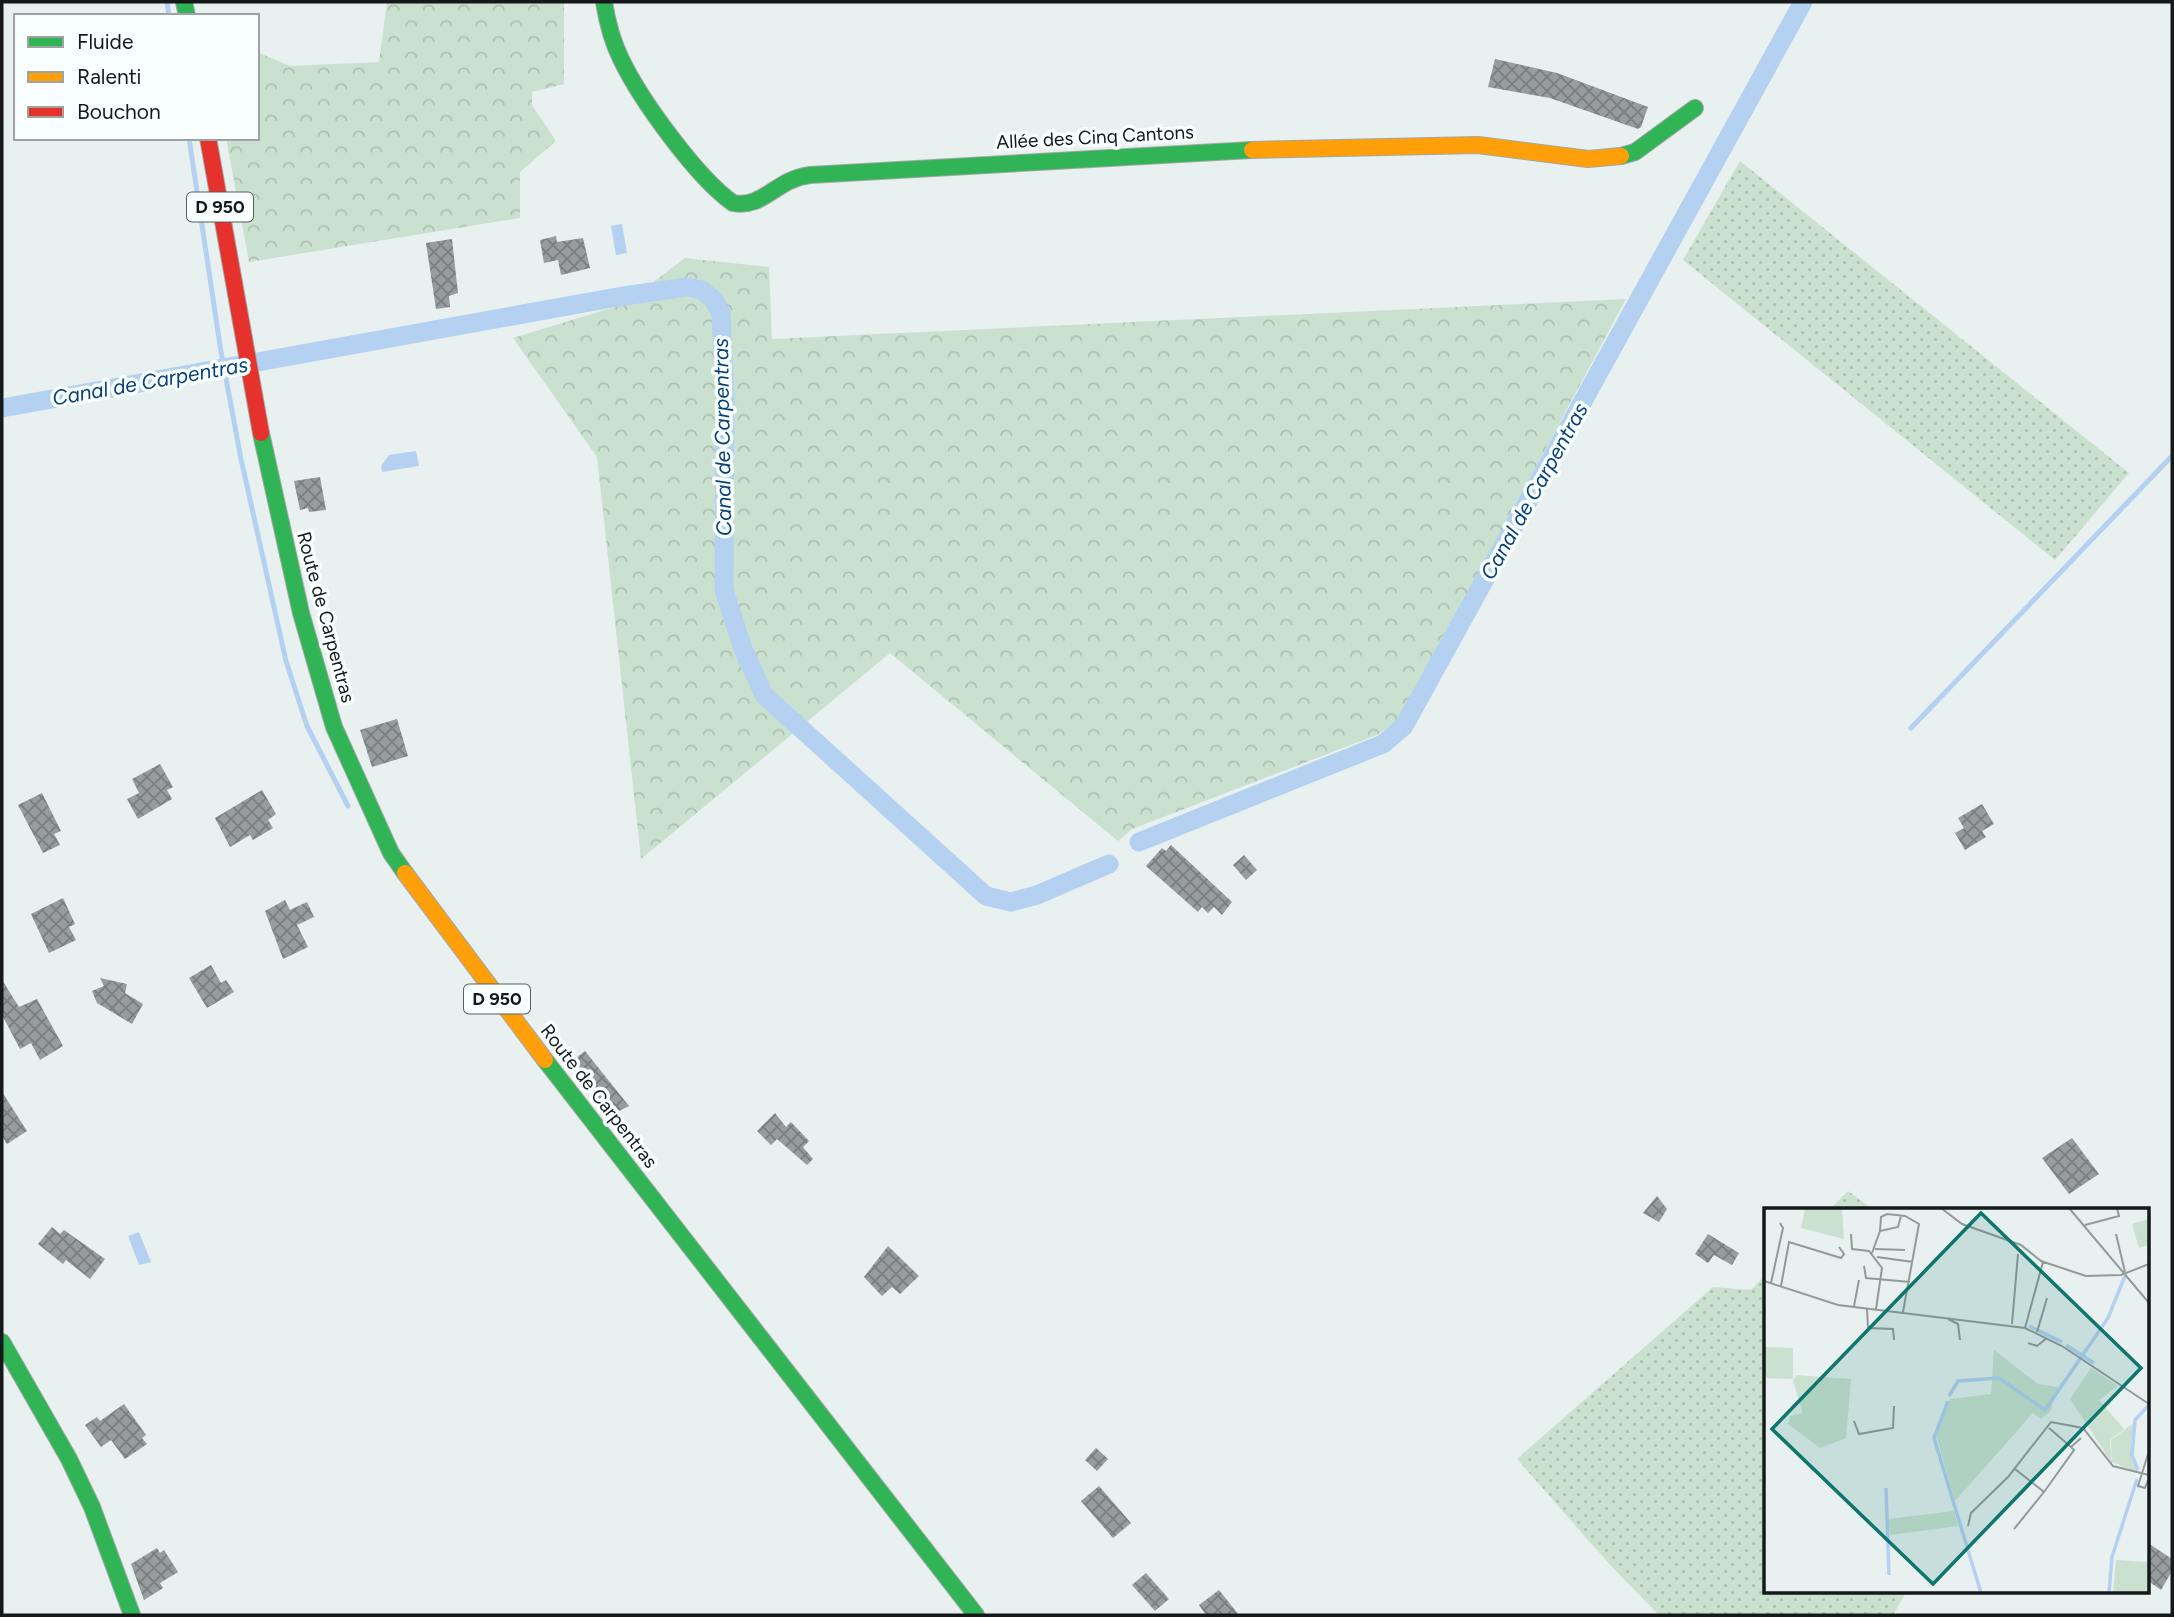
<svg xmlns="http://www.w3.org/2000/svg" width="2174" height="1617" font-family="Figtree,sans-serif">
<defs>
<pattern id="grass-dots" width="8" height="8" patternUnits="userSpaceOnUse" patternTransform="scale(1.75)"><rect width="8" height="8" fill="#cbe1d0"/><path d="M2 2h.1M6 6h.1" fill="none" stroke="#adc0b2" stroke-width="1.8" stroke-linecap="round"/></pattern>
<pattern id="forest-crowns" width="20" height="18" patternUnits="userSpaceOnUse" patternTransform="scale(1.75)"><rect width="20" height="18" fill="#cbe1d0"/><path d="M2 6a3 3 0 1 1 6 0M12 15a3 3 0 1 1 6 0" fill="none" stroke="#adc0b2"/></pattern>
<pattern id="building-cross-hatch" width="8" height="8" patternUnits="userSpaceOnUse" patternTransform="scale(1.75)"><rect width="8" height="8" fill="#979c9c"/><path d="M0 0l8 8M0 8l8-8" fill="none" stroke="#7a7e7e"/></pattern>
</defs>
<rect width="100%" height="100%" fill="#e9f0f0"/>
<g fill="url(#grass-dots)">
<path d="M1740,161L2129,473L2055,560L1683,260Z"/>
<path d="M1848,1191L1872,1209H1830Z"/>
<path d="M1766,1274V1591H1907L1893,1615H1659L1610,1565L1517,1459L1713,1287L1751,1290Z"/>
</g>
<g fill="url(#forest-crowns)">
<path d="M387,2H564V84L532,92V105L556,141L520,172V218L249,262L226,138H257V52L290,66L379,62Z"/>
<path d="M685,258L769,267L772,339L1626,299L1401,718L1377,735L1132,829L1118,841L890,653L641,859L597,457L513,338L624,304Z"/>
</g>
<g fill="#b4d1f1">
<path d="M622,224L627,253L616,255L611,226Z"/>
<path d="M416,451L419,466L382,472L381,466L389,455Z"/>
<path d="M139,1232L151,1262L139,1265L128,1236Z"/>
</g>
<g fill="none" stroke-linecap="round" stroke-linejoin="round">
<g stroke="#b4d1f1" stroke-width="5">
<path d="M167,2L169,16"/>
<path d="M189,138L221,352L241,459L286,661L307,726L348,806"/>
<path d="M1911,728L2172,456"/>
</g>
<g stroke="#b4d1f1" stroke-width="19">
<path d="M2,408L623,296L688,287L702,290L714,300L721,314L725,396L724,590L743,649L764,695L986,896L1011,902L1037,895L1109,864"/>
<path d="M1139,842L1383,744L1404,726L1803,2"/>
</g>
</g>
<g fill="url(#building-cross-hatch)">
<path d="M1495,59L1557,73L1648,107L1641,127L1638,129L1550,98L1488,87Z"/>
<path d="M556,236L557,242L583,238L590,268L561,275L558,260L544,263L540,240Z"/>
<path d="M452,239L458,293L449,296L450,307L436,309L426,243Z"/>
<path d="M320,477L326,510L309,512L308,508L300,510L294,481Z"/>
<path d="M397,719L408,756L372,767L360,730Z"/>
<path d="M160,764L173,787L167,790L172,799L138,819L127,799L139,793L132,779Z"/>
<path d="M262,790L276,814L268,820L273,828L253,840L250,835L230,847L215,818Z"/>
<path d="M42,793L61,831L54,834L60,845L43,853L18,805Z"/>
<path d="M1982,804L1994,824L1982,831L1986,837L1965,850L1955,833L1964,828L1958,818Z"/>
<path d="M1171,845L1232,902L1222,915L1214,907L1208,913L1202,907L1198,912L1146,866L1162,848L1166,851Z"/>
<path d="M1244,855L1257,870L1246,880L1233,865Z"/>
<path d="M63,898L75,924L69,927L76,940L49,953L31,914Z"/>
<path d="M285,900L290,910L307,902L314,917L297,925L308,947L283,959L265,911Z"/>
<path d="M211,965L221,983L226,980L234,992L207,1008L189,978Z"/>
<path d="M100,978L127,984L125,993L143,1004L132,1024L97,1003L92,991L104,986Z"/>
<path d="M2,980L19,1007L37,999L63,1046L40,1060L31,1043L20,1049L2,1015Z"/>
<path d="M585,1051L629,1106L611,1115L570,1063Z"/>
<path d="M2,1092L27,1131L7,1144L2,1136Z"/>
<path d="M775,1113L786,1127L791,1122L809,1141L803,1147L813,1159L807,1165L777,1139L771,1145L757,1131Z"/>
<path d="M2072,1138L2099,1174L2069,1194L2042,1158Z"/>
<path d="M1657,1196L1667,1209L1659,1222L1643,1213Z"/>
<path d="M52,1227L60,1234L64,1230L105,1259L90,1279L66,1260L63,1264L38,1244Z"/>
<path d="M1708,1234L1739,1253L1732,1265L1714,1255L1708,1263L1695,1254Z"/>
<path d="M888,1246L919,1276L900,1294L892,1287L882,1296L864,1277Z"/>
<path d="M124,1404L146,1435L142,1438L147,1444L125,1459L111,1440L101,1447L85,1425L97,1417L100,1421Z"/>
<path d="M1096,1448L1108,1459L1097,1471L1085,1460Z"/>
<path d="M1099,1486L1131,1523L1113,1538L1081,1501Z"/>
<path d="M2148,1543L2172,1559V1571L2161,1590L2148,1581Z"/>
<path d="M157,1548L160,1553L164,1550L178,1572L160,1583L163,1588L144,1600L131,1564Z"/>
<path d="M1146,1573L1169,1599L1155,1611L1132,1585Z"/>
<path d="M1219,1590L1239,1615H1206L1199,1605Z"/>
</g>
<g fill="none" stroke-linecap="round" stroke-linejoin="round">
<defs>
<g id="fast">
<path d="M184,2L187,16"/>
<path d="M604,2C607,21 612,41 621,59C640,99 697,178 733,203C763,209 776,179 810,175L1252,150"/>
<path d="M1621,156L1635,152L1695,108"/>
<path d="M261,433L301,613L334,727L391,853L405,873"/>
<path d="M545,1060L976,1615"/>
<path d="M2,1342L69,1459L92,1507L132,1615"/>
</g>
<g id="slow">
<path d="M1252,150L1478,145L1588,159L1621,156"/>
<path d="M405,873L545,1060"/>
</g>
<path id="jam" d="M208,138L261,433"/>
</defs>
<use href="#fast" stroke="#a2a7a7" stroke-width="18"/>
<use href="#slow" stroke="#a2a7a7" stroke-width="18"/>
<use href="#jam" stroke="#a2a7a7" stroke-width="18"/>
<use href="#fast" stroke="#30b455" stroke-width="16"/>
<use href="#slow" stroke="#ff9f0a" stroke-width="16"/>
<use href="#jam" stroke="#e5322d" stroke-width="16"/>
</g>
<g text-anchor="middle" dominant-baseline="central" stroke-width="7" stroke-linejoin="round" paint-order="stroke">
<g fill="#f9feff" stroke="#595e5f" stroke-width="2">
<rect x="187" y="192.5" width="66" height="29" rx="5"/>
<rect x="464" y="984.5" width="66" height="29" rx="5"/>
</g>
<g font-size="18" font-weight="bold" fill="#15191a">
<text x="220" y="207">D 950</text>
<text x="497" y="999">D 950</text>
</g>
<g font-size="19" fill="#15191a" stroke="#f9feff">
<text transform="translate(1095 137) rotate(-3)">Allée des Cinq Cantons</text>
<text transform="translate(326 617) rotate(75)">Route de Carpentras</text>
<text transform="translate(599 1096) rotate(52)">Route de Carpentras</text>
</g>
<g font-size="21" font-style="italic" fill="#073f76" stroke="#f9feff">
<text transform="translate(150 381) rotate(-10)">Canal de Carpentras</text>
<text transform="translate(722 437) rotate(-91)">Canal de Carpentras</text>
<text transform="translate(1534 491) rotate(-61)">Canal de Carpentras</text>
</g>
</g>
<g transform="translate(1764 1208)">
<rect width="385" height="385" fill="#e9f0f0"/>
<path d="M41,0H78L80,31L37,20ZM385,11V37L375,40L368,16ZM32,167L87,171L82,230L56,240L24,216L26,208L39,205L29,173ZM371,214L367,247L374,264L348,254L347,232ZM190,303L194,318L126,327L124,311ZM352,352L385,354L384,385H349Z" fill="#cbe1d0"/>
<path d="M1,139L29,140V171L0,170ZM230,142L274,176L294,179L286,204L277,211L269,205L191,293L172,227L186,191L227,186ZM327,160L354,178L335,192L360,221L346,232L348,255L306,191Z" fill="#cbe1d0"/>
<path fill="none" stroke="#b4d1f1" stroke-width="3.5" d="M265,118L298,134M302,137L330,155M185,188L194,173L235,170L281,202L344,110L361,68M184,193L170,230L217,385M374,262L368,247L371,212L384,198M122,280L125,367M345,385L348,349L373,271"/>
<path fill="none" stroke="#949a9a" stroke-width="2" d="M177,0L198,16L257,37L277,53L322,68L357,67L385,56M305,0L385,95M321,17L355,8L353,0M116,23L117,9L123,6L141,8L155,16L139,104M87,26L88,41L105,43L118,60L112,101M352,26L361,64M111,41L141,42M108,45L116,23L134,19L137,8M113,49L149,54M100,58L102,70L146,74M0,73L74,97L261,120L298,138L385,196M7,75L19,20L16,15M17,78L25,34L77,50L80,46L75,39M90,98L95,72M103,101L104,120L129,121L130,132M184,111L194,116L196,132M248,116L254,46M261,120L279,54M273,124L283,90M264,135L273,138L283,130M90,213L95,226L129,220L130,198M285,220L307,239L317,230M384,272L381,280L374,278L385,243M280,284L310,242L307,239M204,318L207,305L244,269L287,214L319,220L349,258L385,267M250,321L280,284L251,261"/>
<path fill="#0f766e" fill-opacity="0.15" stroke="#0f766e" stroke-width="3.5" d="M217,5L377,160L169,376L8,221Z"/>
<rect width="385" height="385" fill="none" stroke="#15191a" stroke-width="3.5"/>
</g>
<rect width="2174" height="1617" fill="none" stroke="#15191a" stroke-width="7"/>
<rect x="14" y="14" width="245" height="126" fill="#f9feff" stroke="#9ea2a3" stroke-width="2"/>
<rect x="28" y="37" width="35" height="10" fill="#30b455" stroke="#9ea2a3" stroke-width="2"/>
<text x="77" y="49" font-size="21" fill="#15191a">Fluide</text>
<rect x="28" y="72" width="35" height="10" fill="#ff9f0a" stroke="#9ea2a3" stroke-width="2"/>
<text x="77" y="84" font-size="21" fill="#15191a">Ralenti</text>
<rect x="28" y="107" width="35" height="10" fill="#e5322d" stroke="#9ea2a3" stroke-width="2"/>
<text x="77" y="119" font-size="21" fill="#15191a">Bouchon</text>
</svg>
